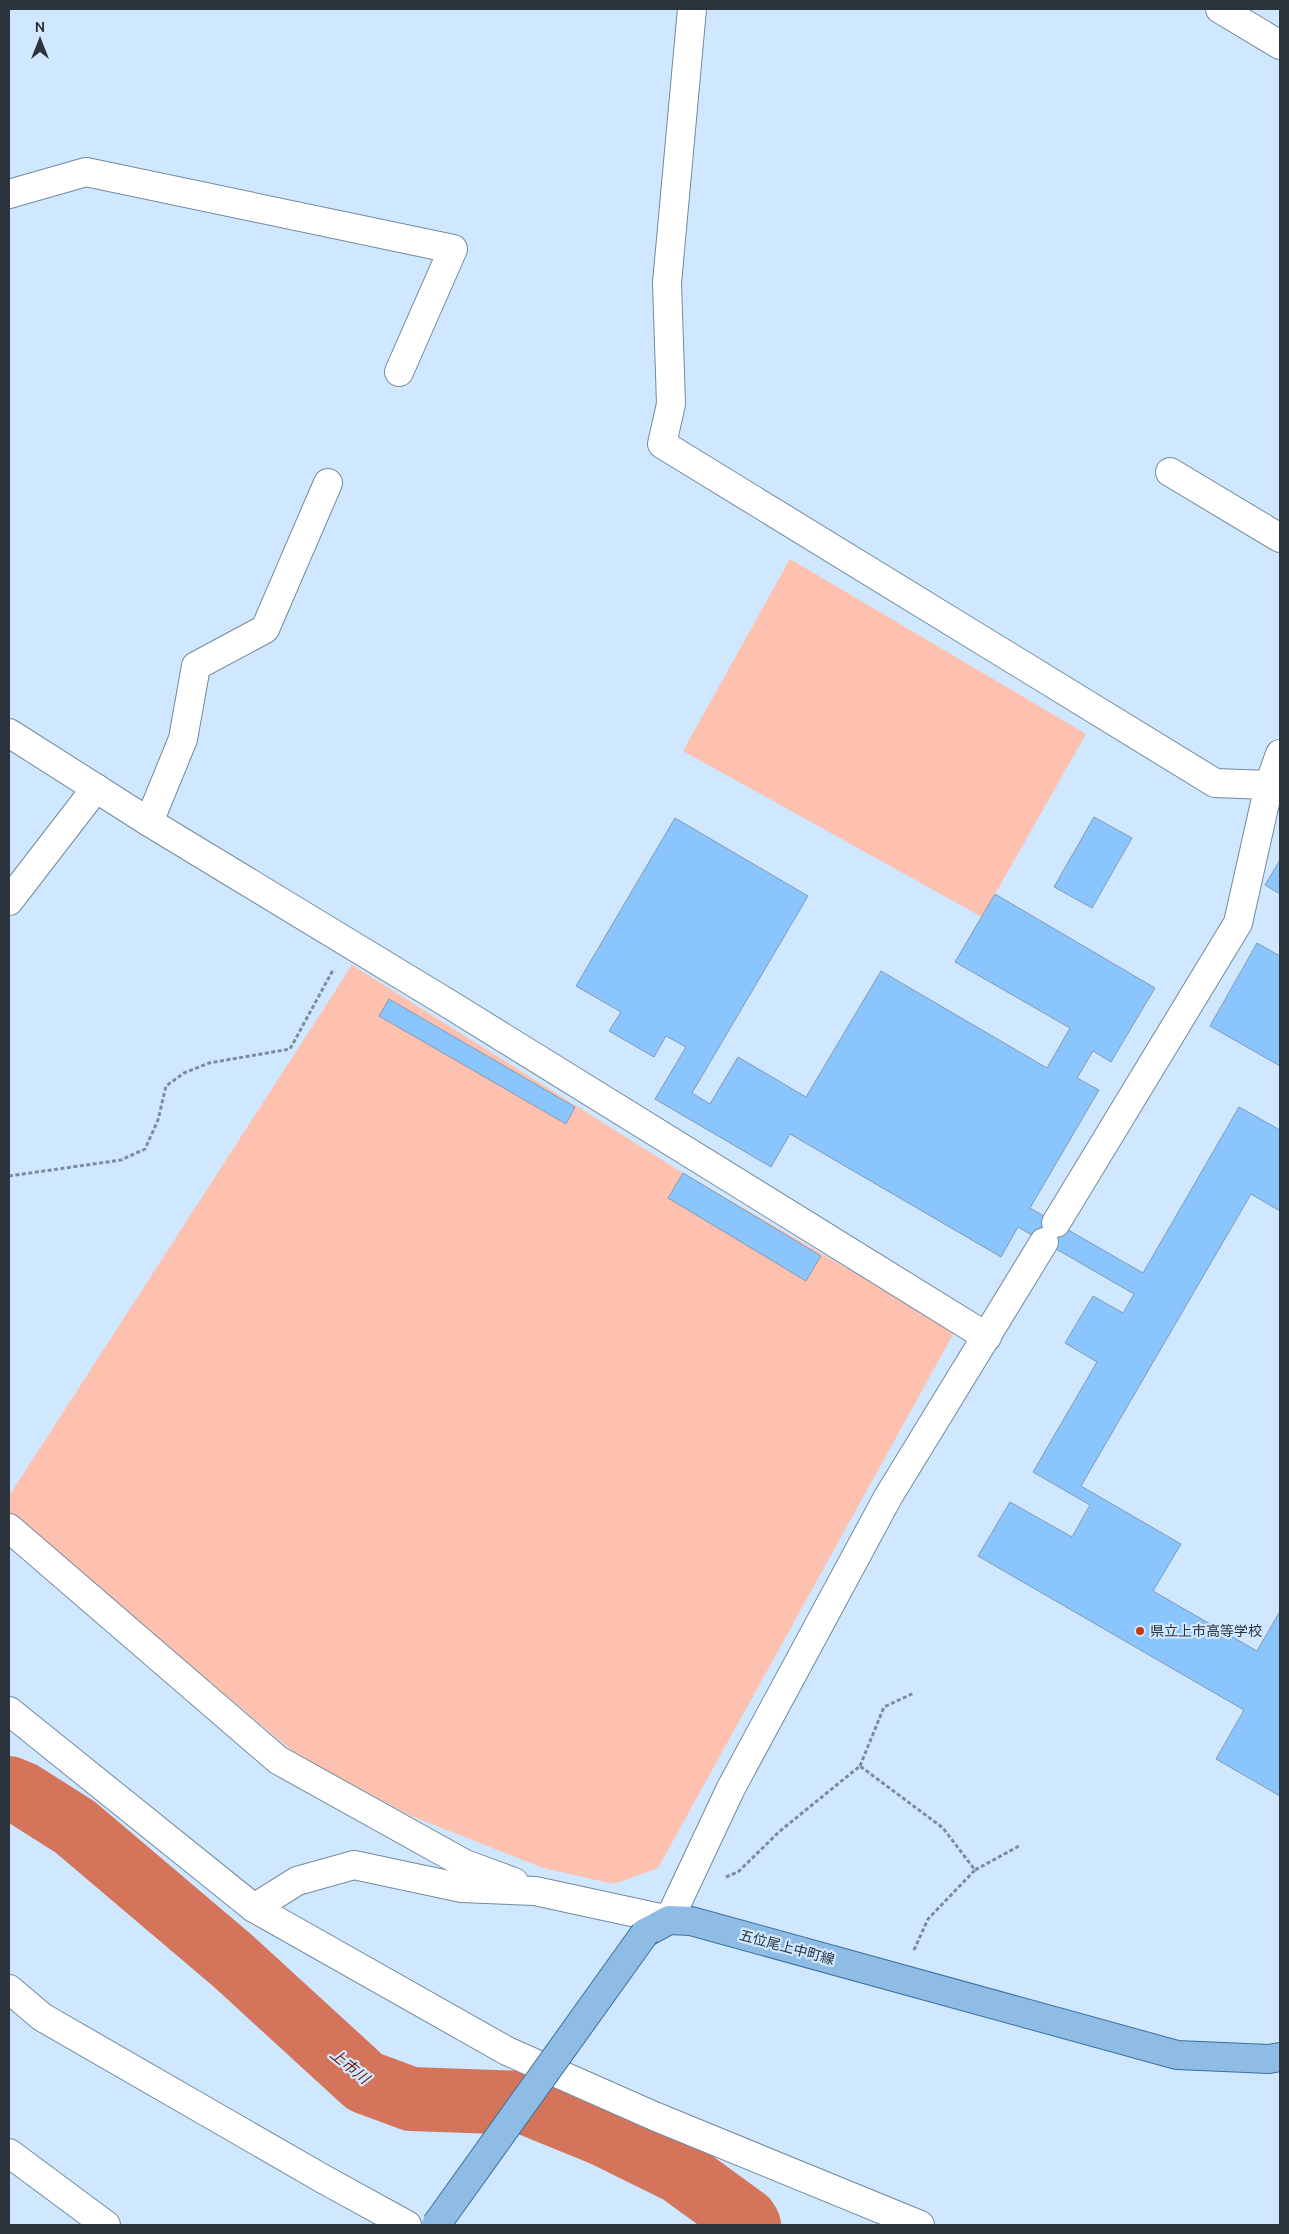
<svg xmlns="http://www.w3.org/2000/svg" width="1289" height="2234" font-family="Ubuntu,'Noto Sans JP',sans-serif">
<rect width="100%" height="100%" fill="#cfe7ff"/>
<g fill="#fec0af">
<path d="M790,559L1086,734L982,917L683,751Z"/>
<path d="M352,965L683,1173L955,1331L658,1868L614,1884L543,1868L409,1815L297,1755L9,1513V1496Z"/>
</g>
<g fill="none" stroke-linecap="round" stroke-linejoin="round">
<path stroke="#d4745b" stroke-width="64" d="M9,1788L23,1794L75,1827L233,1961L365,2082L411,2099L527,2103L603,2134L680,2172L746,2220L749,2225"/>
</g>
<g fill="#8ac5fd" stroke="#849bb1">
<path d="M1094,817L1132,838L1092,908L1054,887Z"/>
<path d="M675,818L808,896L692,1093L710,1104L738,1057L806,1097L881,971L1047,1068L1070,1028L955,962L995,894L1155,988L1111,1062L1093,1051L1077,1078L1099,1090L1030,1208L1143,1273L1239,1107L1280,1130V1211L1251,1194L1081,1486L1181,1544L1153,1591L1257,1651L1280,1611V1796L1216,1759L1244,1710L978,1556L1010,1502L1072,1537L1090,1505L1033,1472L1097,1362L1065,1343L1093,1296L1123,1313L1134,1294L1018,1227L1001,1257L790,1134L771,1167L655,1099L686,1047L666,1036L654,1057L609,1031L621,1012L576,986Z"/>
<path d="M1280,860V894L1265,885Z"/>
<path d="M1257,943L1280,956V1066L1210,1026Z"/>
<path d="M389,999L575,1107L566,1124L379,1016Z"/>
<path d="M683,1173L821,1256L806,1281L668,1198Z"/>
</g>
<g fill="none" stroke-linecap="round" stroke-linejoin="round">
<defs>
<g id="minor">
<path d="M692,9L667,283L671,404L662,444L1215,783L1269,785"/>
<path d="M1220,9L1280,45"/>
<path d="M9,194L86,172L453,249L399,372"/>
<path d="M1170,472L1280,538"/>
<path d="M9,733L149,822L449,1004L987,1337"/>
<path d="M149,822L183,739L196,666L265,629L328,483"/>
<path d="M9,901L96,788"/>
<path d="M1056,1223L1238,923L1269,785L1280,754"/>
<path d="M9,1528L278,1760L465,1864L514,1882"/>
<path d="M9,1711L254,1908"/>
<path d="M9,1989L42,2017L325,2180L407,2225"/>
<path d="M9,2153L106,2225"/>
<path d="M920,2225L654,2116L507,2051L254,1908L297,1881L354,1865L462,1888L535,1891L669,1920L731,1788L888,1497L1044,1242"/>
</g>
<path id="major" d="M645,1933L669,1920L691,1921L1177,2055L1269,2059L1280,2057"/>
</defs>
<use href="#minor" stroke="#738a9f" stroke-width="30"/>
<use href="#major" stroke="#3c709f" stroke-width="30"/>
<g stroke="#7c8c9d" stroke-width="3" stroke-dasharray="4 2.5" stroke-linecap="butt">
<path d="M9,1176L121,1160L145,1149L158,1120L166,1086L184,1073L209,1063L290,1049L333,970"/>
<path d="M860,1766L884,1707L914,1693"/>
<path d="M726,1877L738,1872L780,1831L860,1766L943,1828L975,1870L1019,1846"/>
<path d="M914,1950L928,1919L975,1870"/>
</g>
<use href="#minor" stroke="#fff" stroke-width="28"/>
<use href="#major" stroke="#8fbce5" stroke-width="28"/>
<defs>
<path id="major-bridge" d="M436,2225L645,1933"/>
</defs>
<use href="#major-bridge" stroke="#3c709f" stroke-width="30" stroke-linecap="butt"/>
<use href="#major-bridge" stroke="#8fbce5" stroke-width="28"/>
</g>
<circle fill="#c33a11" stroke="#cfe7ff" stroke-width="2" cx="1140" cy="1631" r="5"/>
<g text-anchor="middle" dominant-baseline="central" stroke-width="4.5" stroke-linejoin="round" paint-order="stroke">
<g font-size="14" fill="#2b343d" stroke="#cfe7ff" text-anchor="start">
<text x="1150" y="1631">県立上市高等学校</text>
</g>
<g font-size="14" fill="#2b343d" stroke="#cfe7ff">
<text transform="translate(787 1947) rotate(15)">五位尾上中町線</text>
</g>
<g font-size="15" font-style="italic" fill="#6d1600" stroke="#cfe7ff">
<text transform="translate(350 2066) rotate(39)">上市川</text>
</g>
</g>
<rect width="1289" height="2234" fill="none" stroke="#2b343d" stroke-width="20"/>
<g transform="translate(40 40)" stroke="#cfe7ff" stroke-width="4" paint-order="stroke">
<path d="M0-4L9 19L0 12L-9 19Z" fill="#2b343d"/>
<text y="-8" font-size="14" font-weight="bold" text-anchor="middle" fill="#2b343d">N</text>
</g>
</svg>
